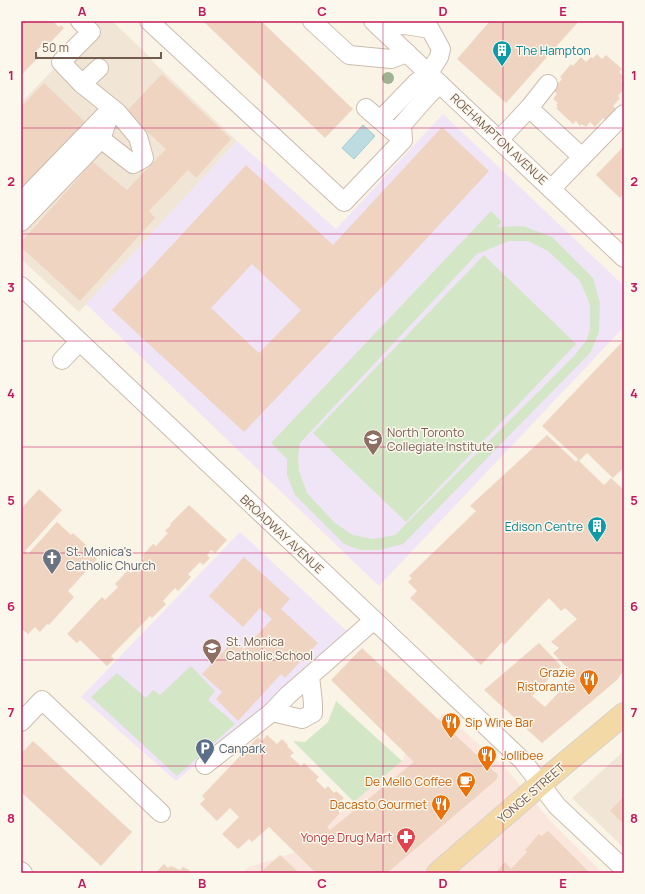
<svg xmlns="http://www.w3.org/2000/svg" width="645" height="894" font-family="Manrope,sans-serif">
<rect width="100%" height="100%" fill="#faf4e7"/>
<g fill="#f1e6d6">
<path d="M100,21H112L152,59L151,60L237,141L79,312L21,259V103Z"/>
<path d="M624,751V848L572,798Z"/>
</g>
<path fill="#fae6dc" d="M444,713L508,771L555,826L603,873H242L249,867L293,853L402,761L407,750Z"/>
<g fill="#f0e4f7">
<path d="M443,114L624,286V327L379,586L86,304L237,141L336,229Z"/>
<path d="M240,532L350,634L176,781L81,697Z"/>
</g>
<g fill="#d3e7c7" fill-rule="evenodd">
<path d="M491,211L502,222L497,227L523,226L552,237L593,278L600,303L599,332L590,353L403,544L379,550H360L344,544L295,495L287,475V459L271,443ZM509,241H528L548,251L580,281L590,305V329L586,341L574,356L395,535L373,539L353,535L335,523L307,493L299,471L298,456L300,443L477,254Z"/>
<path d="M484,255L576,344L406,522L313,433Z"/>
<path d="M191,666L215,691L208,700L235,724L177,776L91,697L117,673L146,698L153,690L160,695Z"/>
<path d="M336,701L402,761L354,802L293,741L305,742L328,722Z"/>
</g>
<path fill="#bddce2" stroke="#a4cbd3" d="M363,125L375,136L354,159L342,148Z"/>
<g fill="#eed4c1" fill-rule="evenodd">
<path d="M21,21H53L59,27L61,25L64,28L45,48L42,45L35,52L39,57L21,75Z"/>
<path d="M203,21H261L353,109L325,138Z"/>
<path d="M490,21H579L506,103L457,59Z"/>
<path d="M597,54L602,59L606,55L622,69L619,72L624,77L621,80L624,84V89L618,96L620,98L613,106L616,109L605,120L603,118L595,127L590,122L586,127L582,124L580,126L576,121L573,124L556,108L558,107L556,105L558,103L553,99L557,94L553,89L562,79L560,77L571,64L573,66L581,57L586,62L591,57L593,58Z"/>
<path d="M162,74L231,139L196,178L188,170L149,211L155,218L80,301L21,247V242L93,162L127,190L166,149L126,112Z"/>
<path d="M44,83L86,123L21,191V107Z"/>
<path d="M442,127L489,171L380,289L244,432L112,310L246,165L333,245ZM252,264L301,310L259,353L211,308Z"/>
<path d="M624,146V194L620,198L596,175Z"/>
<path d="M624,340V467L613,478L587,453L579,461L604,485L611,478L624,490V670L617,680L542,743L484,690L539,643L561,666L532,696L545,707L576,674L572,673L553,653L559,648L551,642L577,619L565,608L561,611L549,598L504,645L502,642L481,665L410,598L417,591L408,582L412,578L409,576L476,511L470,506L547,435L576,462L578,459L542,426Z"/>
<path d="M39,489L62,510L25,551L28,554L57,522L71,535L73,533L87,546L85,548L97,559L68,591L74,597L49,625L47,624L40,632L35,627L28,634L21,628V509Z"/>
<path d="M189,505L227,540L215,553L211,550L207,555L210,558L203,565L200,562L188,574L191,577L178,591L175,588L163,601L166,604L152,618L150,616L111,656L114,659L107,666L80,640L77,643L67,634L102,597L105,600L118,587L115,584L128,570L131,573L144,558L142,556L153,544L156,546L168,533L165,531L171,525L170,524Z"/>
<path d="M244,557L290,599L281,609L318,643L285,678L281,674L238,721L216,699L222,692L202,674L234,640L244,649L272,619L260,608L243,627L209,596Z"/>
<path d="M362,648L498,775L496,780L387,873H316L269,827L252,842L249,839L238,849L222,834L239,817L230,808L217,821L200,804L205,799L202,796L258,737L262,741L267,735L277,744L282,739L288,745L287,746L294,753L290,756L301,766L304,763L319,777L316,780L325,789L328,786L334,793L336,791L344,798L339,804L342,807L338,811L340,813L327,827L330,830L414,762L331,680Z"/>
<path d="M33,741L132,832L101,866L21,792V754Z"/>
<path d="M624,796V824L610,811Z"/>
<path d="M548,831L590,873H497L498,870L505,862L511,869L527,852L525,850L539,834L541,836Z"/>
<path d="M280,855L299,873H260Z"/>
<path d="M164,864L168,868L171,866L180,870L183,867L189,870L190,873H155Z"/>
</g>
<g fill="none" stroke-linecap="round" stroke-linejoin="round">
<defs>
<g id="minor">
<path d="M80,21L91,32L61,62L82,84L117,112L138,137L144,158L133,164L101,139"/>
<path d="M149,21L344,202L403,140L402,125L429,94L440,84"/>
<path d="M312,21L349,55L391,59L407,53"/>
<path d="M373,21L624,258"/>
<path d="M378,26L405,25L430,29L441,49L439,57L429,73L416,83L385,115"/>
<path d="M82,84L99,68"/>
<path d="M366,108L403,140"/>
<path d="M529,108L548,84"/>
<path d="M499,140L529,108L582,157"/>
<path d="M551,189L624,114"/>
<path d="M21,202L108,112"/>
<path d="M21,222L101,139L112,108"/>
<path d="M21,286L523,761L557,806L624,869"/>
<path d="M62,360L79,342"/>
<path d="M272,712L288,695L310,676"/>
<path d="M21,722L42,700L161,813"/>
<path d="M205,765L272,712L302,719L313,713V703L310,676L374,620"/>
<path d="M21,871L23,873"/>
</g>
<path id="major" d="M438,873L558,769L624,714"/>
</defs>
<use href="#minor" stroke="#ccbcae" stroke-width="20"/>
<use href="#major" stroke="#d8d1cd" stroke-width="24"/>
<use href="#minor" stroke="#fff" stroke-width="18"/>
<use href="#major" stroke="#f3d9a5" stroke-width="22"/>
</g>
<circle fill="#a0b291" cx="388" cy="78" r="6"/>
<path fill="none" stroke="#c2185b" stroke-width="1" stroke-opacity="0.55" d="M142,21V873M262,21V873M383,21V873M503,21V873M21,128H624M21,234H624M21,341H624M21,447H624M21,553H624M21,660H624M21,766H624"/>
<defs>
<symbol id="building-pin" viewBox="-11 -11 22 30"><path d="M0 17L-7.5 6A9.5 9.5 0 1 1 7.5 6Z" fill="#0f9aa8" stroke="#fdf8ed"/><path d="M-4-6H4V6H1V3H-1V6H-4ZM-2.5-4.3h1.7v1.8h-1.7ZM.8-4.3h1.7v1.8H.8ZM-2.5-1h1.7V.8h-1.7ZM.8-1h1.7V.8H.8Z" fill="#fff"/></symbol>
<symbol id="school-pin" viewBox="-11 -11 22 30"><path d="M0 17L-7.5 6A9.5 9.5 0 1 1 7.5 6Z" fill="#8d6e63" stroke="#fdf8ed"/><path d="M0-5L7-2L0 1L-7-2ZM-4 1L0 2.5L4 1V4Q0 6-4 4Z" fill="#fff"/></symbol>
<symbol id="church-pin" viewBox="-11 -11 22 30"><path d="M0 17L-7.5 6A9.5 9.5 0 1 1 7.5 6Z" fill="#6b7280" stroke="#fdf8ed"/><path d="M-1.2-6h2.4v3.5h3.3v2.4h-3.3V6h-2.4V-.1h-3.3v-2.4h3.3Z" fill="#fff"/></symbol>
<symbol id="restaurant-pin" viewBox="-11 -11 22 30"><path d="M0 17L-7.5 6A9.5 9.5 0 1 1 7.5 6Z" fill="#e8710a" stroke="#fdf8ed"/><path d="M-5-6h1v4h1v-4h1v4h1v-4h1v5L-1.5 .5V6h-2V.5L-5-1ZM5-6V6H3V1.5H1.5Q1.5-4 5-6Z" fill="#fff"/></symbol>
<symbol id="parking-pin" viewBox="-11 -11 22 30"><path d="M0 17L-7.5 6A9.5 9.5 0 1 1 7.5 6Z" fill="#5c6f8a" stroke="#fdf8ed"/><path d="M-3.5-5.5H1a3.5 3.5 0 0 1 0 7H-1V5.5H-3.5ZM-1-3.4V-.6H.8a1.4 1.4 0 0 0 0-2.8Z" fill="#fff"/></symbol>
<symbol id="cafe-pin" viewBox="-11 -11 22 30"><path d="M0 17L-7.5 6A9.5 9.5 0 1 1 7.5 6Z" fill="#e8710a" stroke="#fdf8ed"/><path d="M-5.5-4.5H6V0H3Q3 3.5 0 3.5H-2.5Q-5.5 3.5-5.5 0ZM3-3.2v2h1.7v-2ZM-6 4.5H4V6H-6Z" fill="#fff"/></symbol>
<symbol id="pharmacy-pin" viewBox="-11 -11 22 30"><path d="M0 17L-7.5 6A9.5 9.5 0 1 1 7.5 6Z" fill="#e0444e" stroke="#fdf8ed"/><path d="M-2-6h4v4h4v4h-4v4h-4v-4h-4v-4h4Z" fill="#fff"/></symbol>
</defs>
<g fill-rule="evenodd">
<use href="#building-pin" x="491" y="39" width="22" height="30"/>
<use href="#school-pin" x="362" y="428" width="22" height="30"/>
<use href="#building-pin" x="586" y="515" width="22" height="30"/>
<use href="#church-pin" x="41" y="547" width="22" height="30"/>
<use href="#school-pin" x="201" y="637" width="22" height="30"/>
<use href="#restaurant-pin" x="578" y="668" width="22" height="30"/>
<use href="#restaurant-pin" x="440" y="711" width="22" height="30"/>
<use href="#parking-pin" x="194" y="737" width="22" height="30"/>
<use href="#restaurant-pin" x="476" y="744" width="22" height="30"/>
<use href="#cafe-pin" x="455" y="770" width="22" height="30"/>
<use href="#restaurant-pin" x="430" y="793" width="22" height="30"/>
<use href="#pharmacy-pin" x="395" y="826" width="22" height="30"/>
</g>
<g text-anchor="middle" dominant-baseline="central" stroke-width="3" stroke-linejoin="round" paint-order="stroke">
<g font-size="12" fill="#0d838f" stroke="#fdf8ed" text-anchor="start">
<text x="516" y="50">The Hampton</text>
<text x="583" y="526" text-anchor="end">Edison Centre</text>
</g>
<g font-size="12" fill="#725c4e" stroke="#fdf8ed">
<text transform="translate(499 139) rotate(43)">ROEHAMPTON AVENUE</text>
<text transform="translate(282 534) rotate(43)">BROADWAY AVENUE</text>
<text transform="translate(531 793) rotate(-41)">YONGE STREET</text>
</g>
<g font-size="12" fill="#785e54" stroke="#fdf8ed" text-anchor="start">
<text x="387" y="432">North Toronto<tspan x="387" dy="14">Collegiate Institute</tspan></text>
<text x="226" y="641">St. Monica<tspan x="226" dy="14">Catholic School</tspan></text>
</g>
<g font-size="12" fill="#5b616d" stroke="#fdf8ed" text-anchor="start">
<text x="66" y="551">St. Monica's<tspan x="66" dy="14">Catholic Church</tspan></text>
</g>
<g font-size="12" fill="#c56008" stroke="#fdf8ed" text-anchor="end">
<text x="575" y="672">Grazie<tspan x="575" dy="14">Ristorante</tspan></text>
<text x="465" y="722" text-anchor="start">Sip Wine Bar</text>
<text x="501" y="755" text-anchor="start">Jollibee</text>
<text x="452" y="781">De Mello Coffee</text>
<text x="427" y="804">Dacasto Gourmet</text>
</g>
<g font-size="12" fill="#4e5e75" stroke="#fdf8ed" text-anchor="start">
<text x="219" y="748">Canpark</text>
</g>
<g font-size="12" fill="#be3a42" stroke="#fdf8ed" text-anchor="end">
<text x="392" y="837">Yonge Drug Mart</text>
</g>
</g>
<rect width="645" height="894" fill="none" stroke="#fdf8ed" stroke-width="44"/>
<path d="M36 52v6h125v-6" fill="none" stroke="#725c4e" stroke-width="2"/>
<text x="42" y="52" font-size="12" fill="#725c4e" stroke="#fdf8ed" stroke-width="3" paint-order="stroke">50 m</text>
<rect x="22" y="22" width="601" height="850" fill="none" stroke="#c2185b" stroke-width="1.5"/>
<g font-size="13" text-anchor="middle" font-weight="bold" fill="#c2185b">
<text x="82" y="16">A</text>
<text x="202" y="16">B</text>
<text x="322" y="16">C</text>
<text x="443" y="16">D</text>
<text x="563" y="16">E</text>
<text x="11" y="80">1</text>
<text x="634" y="80">1</text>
<text x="11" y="186">2</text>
<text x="634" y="186">2</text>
<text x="11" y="292">3</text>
<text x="634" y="292">3</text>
<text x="11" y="398">4</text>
<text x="634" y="398">4</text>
<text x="11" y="505">5</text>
<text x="634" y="505">5</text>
<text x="11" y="611">6</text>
<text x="634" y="611">6</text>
<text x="11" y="717">7</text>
<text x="634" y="717">7</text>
<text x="11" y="823">8</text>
<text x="634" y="823">8</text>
<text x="82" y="888">A</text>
<text x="202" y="888">B</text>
<text x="322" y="888">C</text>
<text x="443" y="888">D</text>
<text x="563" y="888">E</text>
</g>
</svg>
